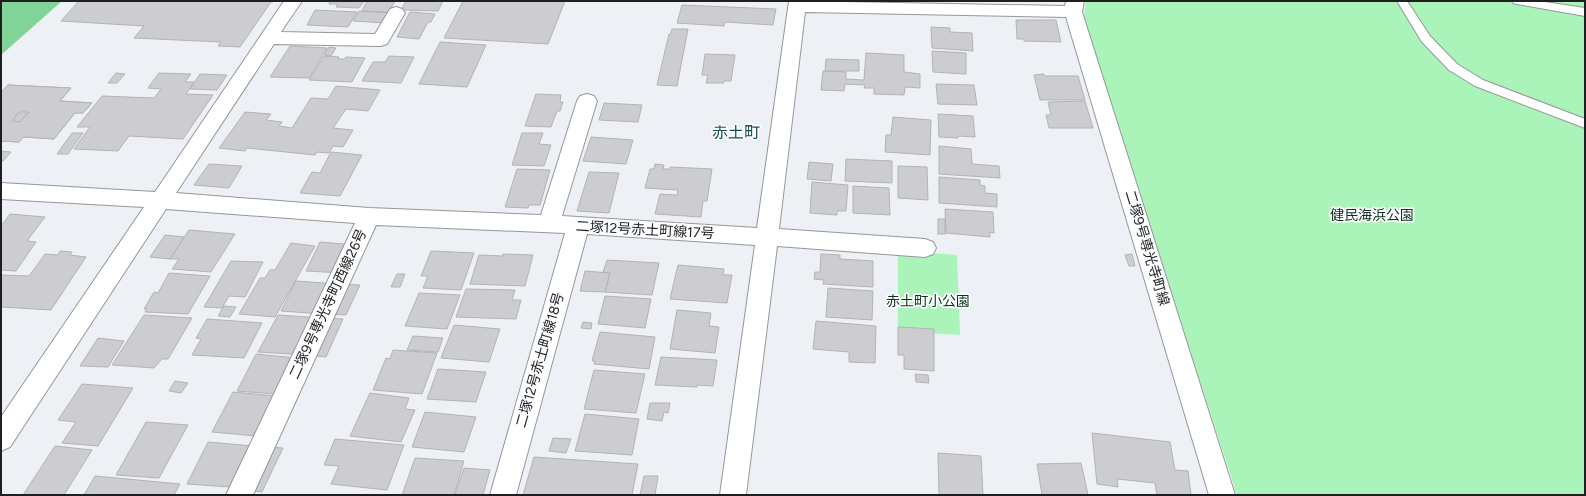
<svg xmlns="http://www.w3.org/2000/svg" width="1586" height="496" font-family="Figtree,'Noto Sans JP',sans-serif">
<rect width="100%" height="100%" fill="#edf0f4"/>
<g fill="#aaf4ba">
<path d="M1086,1H1585V495H1237L1085,27L1084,17Z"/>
<path d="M898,250L957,255L960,335L898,331Z"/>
</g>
<path fill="#81d495" d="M1,1H62L1,55Z"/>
<g fill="#ccccd1" stroke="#b2b3b7" fill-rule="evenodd">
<path d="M79,1H277L271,2L240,47L218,46L221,42L134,38L144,26L61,21Z"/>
<path d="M330,1H364L359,8L336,7L338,4H329Z"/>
<path d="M367,1H395L389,12L362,11Z"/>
<path d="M406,1H443L438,11L401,10Z"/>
<path d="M463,1H565L548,44L444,38Z"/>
<path d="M682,5L776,9L773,25L725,22L724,26L677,23Z"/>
<path d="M315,10L357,12L348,27L307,25Z"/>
<path d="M359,11L392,13L386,23L353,21Z"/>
<path d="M410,12L435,14L431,22H428L419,39L397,37Z"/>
<path d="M1016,20H1056L1061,42L1024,41V39H1017Z"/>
<path d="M931,27L950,28V32L972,33L973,51L932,48Z"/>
<path d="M672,29H688L677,86L657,85L669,34L670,35Z"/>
<path d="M440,42L486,45L467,87L419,84Z"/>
<path d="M290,46L327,48L309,78L270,77Z"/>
<path d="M329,47L336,48L331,56L324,55Z"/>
<path d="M932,51L966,53V74L933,72Z"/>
<path d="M866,53L904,55V72L920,74V88L905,87L904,95L874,94V88H864L865,85L845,84L844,91L821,90L823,71L846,72V79L864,80Z"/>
<path d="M705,54L735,55L731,81H724V83H706L708,75H702Z"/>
<path d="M324,56L339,57L338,59H345L346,57L365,58L352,82L309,80Z"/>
<path d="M389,56L414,57L401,83L362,81L373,62H385Z"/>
<path d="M826,59L859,60V71H825Z"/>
<path d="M116,73L125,74L117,83H108Z"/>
<path d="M159,73L191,74L185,82H194L186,94L213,95L183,139L129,136L118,151L74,149L90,127H77L102,96L154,98L161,89L148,88Z"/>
<path d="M200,74L227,75L217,90L190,89Z"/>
<path d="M1044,74V76H1078L1085,100H1040L1034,75Z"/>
<path d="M936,84L974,85L977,105L938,104Z"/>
<path d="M8,85L71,88L60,101L92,103L83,113H75L54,139L24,137L19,142L1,141V92ZM19,112H29L20,122L12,121Z"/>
<path d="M8,85L71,88L60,101L92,103L83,113H75L54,139L24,137L19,142L1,141V92Z"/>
<path d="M336,86L380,90L368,111L346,109L333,128L353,130L343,147L333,146L329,153L317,152L315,155L247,148L245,151L219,148L245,112L271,114L266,120L282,122L279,126L292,128L311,98L328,99Z"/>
<path d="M536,94L561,95L560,102H563L560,111H557L551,127L525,126Z"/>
<path d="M1085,101L1093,128H1049L1046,115H1051L1048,102Z"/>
<path d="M604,103L642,105L638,122L599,120Z"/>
<path d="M19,112H29L20,122L12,121Z"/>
<path d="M938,114L973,116L975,137L958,136V138L939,137Z"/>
<path d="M893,117L931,120L930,155L885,152L886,135H891Z"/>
<path d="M72,133H83L68,154H57Z"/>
<path d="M522,133H543L539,144L551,145L544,166L512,165Z"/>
<path d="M591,137L633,140L626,164L583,161Z"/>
<path d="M939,146L971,149L972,164L999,166L1000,178L939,174Z"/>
<path d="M1,151L11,152L3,161H1Z"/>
<path d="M331,152L362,155L340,196L300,193L312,172L320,173Z"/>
<path d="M846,159L892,161V183L845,181Z"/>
<path d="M809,162L833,164L831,181L807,179Z"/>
<path d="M209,164L242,166L229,188L194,185Z"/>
<path d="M655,164L664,165L663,169H670V167L712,169L707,201H703L701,217L655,214L660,194L677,195L678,190L645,188L650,169H654Z"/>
<path d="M898,166L927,167L928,200L898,198Z"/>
<path d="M517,169L550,170L540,205H529L528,208L505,207Z"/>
<path d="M589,172L619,173L609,213L577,211Z"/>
<path d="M939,177L980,180V185L985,186V193L997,194V207L939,203Z"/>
<path d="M812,182L848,185L846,211H837V215L810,213Z"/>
<path d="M853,186L889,188L890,215L853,213Z"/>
<path d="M945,209L993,212L994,233L990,232V237L946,233Z"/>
<path d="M10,214L45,217L27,241L36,242L16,271L1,270V226Z"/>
<rect x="938" y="219" width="7" height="15"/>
<path d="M189,230L235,234L211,272L172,269L179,259H170Z"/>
<path d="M165,235L184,237L170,259L150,257Z"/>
<path d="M320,242L356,245L343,273L306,271Z"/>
<path d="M291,243L315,246L275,317L239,314L260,278H265L270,270H275Z"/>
<path d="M60,251L72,252L70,255L86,257L51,310L1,307V275L29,276L45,254L58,255Z"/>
<path d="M431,251L474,253L461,290L423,288L428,276H421Z"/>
<path d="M503,254L533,255L525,286L470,284L479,255L503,256Z"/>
<path d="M821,254L840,255V259L873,261V287L823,284L824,280L814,279L815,272H820Z"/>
<path d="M1132,254L1135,266H1129L1125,255Z"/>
<path d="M607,260L659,263L652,295L605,292L610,273L603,272Z"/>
<path d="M231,261L263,262L245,297L229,296L222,308L204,307Z"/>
<path d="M678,265L724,269L723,275H732L727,303L670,299Z"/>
<path d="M585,271L610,273L605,292L580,291Z"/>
<path d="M169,273L210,276L188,314L145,312L147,309H144L154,292L158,293Z"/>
<path d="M397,274H405L400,287H391Z"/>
<path d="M296,281L338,284L323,314L281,311Z"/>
<path d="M338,284L360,285L346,315L323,314Z"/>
<path d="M828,288L873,291L872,320L826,317Z"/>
<path d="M466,289L515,290L512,300H521L516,319L456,317Z"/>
<path d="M419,293L460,295L447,329L405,326Z"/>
<path d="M605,296L651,299L645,328L598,324Z"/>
<path d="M224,306L236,307L230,317L218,316Z"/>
<path d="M677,310L711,313L709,326L719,327L715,353L670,349Z"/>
<path d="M144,315L192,318L168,359H162L154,368L112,365Z"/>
<path d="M278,315L322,318L305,355L258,352Z"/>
<path d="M322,318L343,319L326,357L305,355Z"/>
<path d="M207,319L262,323L244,358L192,355L201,339L196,338Z"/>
<path d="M816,321L876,326L875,363L849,362V352L813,349Z"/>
<path d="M583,322L592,323L591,329L581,328Z"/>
<path d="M454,325L500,329L489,362L441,358Z"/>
<path d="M898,327L934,329V371L904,369V355H898Z"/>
<path d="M600,332L655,337L649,369L594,364L595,361H592Z"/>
<path d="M413,336L443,338L438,352L407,350Z"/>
<path d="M98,338L124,341L108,367L80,366Z"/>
<path d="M393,350L437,353L422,394L373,390L386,358L390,359Z"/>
<path d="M256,354L297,358L288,395L237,391Z"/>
<path d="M661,357L717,360L713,386L697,385V387L655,385Z"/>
<path d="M438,369L486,372L476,402L427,399Z"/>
<path d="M594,370L645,374L636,413L584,409Z"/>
<path d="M915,374L928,375L929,383L916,382Z"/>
<path d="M175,381L188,383L181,393L169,391Z"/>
<path d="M82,384L133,388L98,446L62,443L76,422L58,420Z"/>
<path d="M233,392L287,397L267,437L212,432Z"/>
<path d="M370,393L409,398L405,409L415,410L401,442L350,436Z"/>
<path d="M650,403H670L668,413L664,412L662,421L647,419Z"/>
<path d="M425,412L476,417L464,452L412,447Z"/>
<path d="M585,414L639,419L632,455L575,451Z"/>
<path d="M146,422L188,425L159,478L116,475Z"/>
<path d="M1092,433L1170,442L1175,470L1188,471L1191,495H1157L1155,483L1117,479L1118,487L1097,484Z"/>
<path d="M553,438L571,439L566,453L549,451Z"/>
<path d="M335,439L404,445L387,490L331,484L339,466L324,465Z"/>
<path d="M208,442L265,447L245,488L187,484Z"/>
<path d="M55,446L92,450L64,495H23Z"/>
<path d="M265,447L283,448L262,492L244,490Z"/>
<path d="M938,453L981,456L983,495H939Z"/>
<path d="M534,457L638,464L632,495H523Z"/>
<path d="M415,458L464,461L454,495H402Z"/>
<path d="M1081,463L1088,495H1042L1037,464Z"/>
<path d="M464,468L490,470L483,495H455Z"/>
<path d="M95,476L180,484L174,495H84Z"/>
<path d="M644,476H658L655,495H640Z"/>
</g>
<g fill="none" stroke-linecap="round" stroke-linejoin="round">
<defs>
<g id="lane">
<path d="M1397,1H1407L1430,36L1457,64L1483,80L1585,119V128L1475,86L1449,70L1422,42Z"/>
<path d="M1512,1H1538L1585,8V16L1517,4L1513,3Z"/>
</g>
<path id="street" d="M284,1H302L281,32L375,34L390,9L396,7L402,9L405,13L387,44L381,46L274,44L176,193L369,208L541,215L577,101L580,96L587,94L594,96L597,101L562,216L757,228L789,1L1065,6L1066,1H1084L1082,12L1235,495H1209L1066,17L805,12L779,229L925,239L933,242L936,248L933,254L925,257L777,246L746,495H720L755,245L587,234L516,495H490L565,233L376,225L253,495H226L355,223L166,209L10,447L1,451V417L144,207L1,199V183L155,192Z"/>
</defs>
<use href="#lane" stroke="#94979b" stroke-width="2"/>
<use href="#street" stroke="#94979b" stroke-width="2"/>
<use href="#lane" fill="#fff" fill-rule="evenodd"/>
<use href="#street" fill="#fff" fill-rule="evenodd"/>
</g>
<g text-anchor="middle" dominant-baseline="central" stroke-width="3.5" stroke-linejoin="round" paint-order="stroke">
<g font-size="14" fill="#0e3119" stroke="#fcfdff">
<text x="1372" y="215">健民海浜公園</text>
<text x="928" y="301">赤土町小公園</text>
</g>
<g font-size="14" fill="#1e1f20" stroke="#fcfdff">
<text transform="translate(645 230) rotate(3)">二塚12号赤土町線17号</text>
<text transform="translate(1147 248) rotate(73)">二塚9号専光寺町線</text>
<text transform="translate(328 304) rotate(-65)">二塚9号専光寺町西線26号</text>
<text transform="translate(540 360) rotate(-74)">二塚12号赤土町線18号</text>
</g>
<g font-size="16" fill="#15514e" stroke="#fcfdff">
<text x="736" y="132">赤土町</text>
</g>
</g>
<rect width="1586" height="496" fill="none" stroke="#1e1f20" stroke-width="4"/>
</svg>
